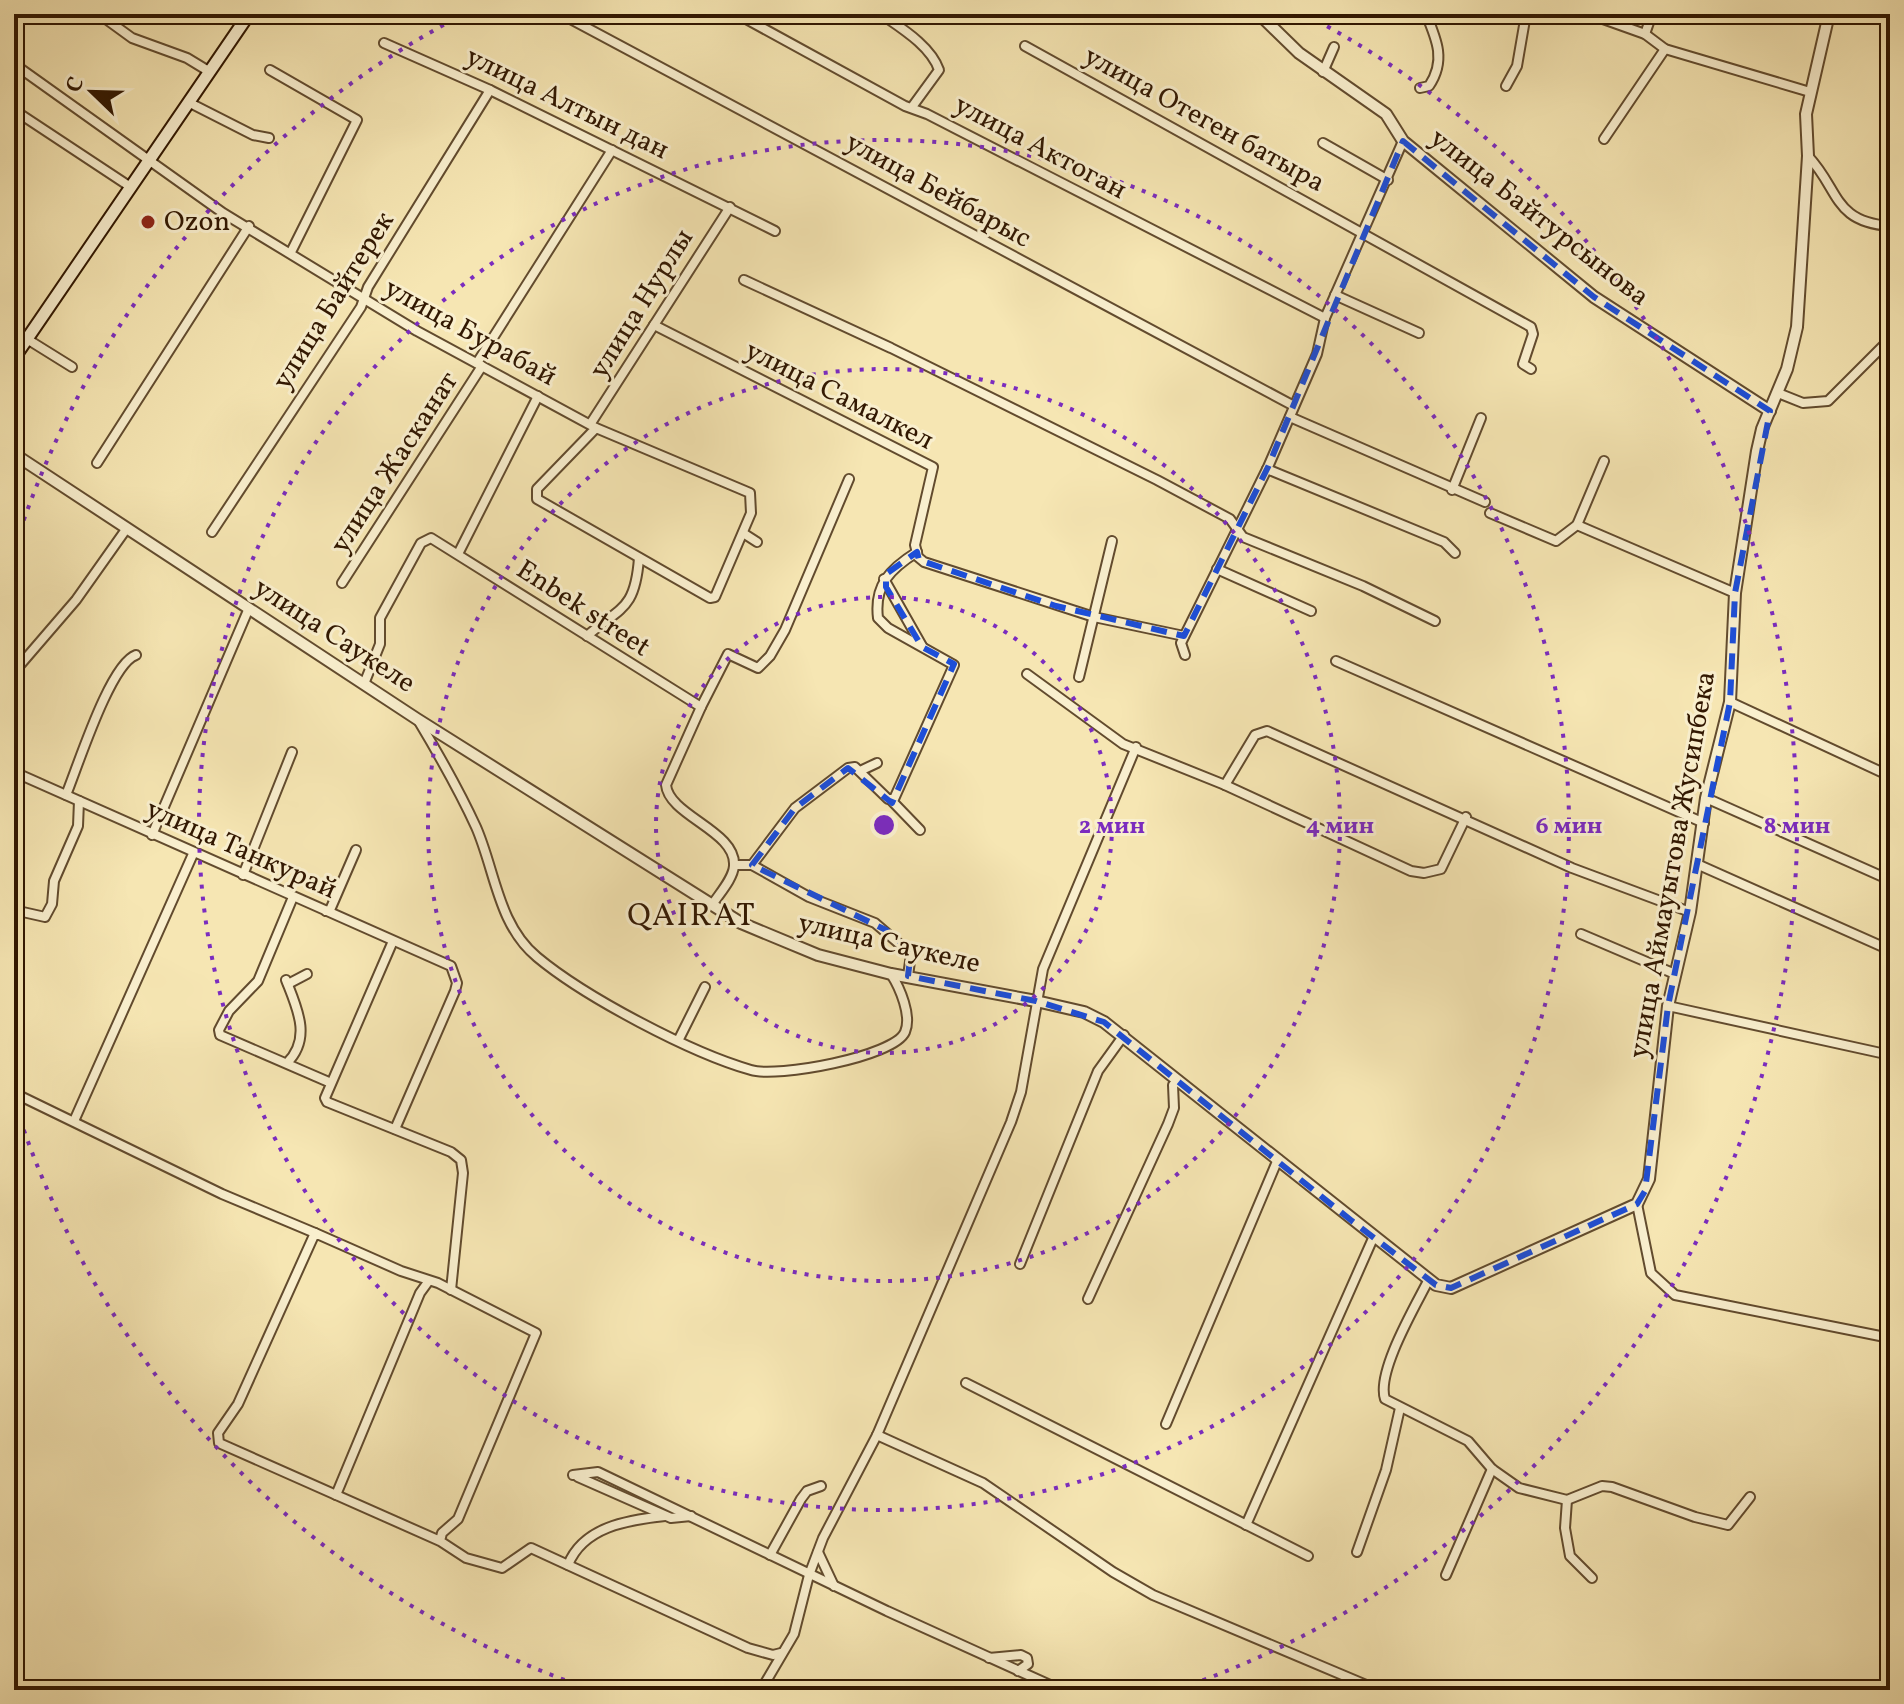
<svg xmlns="http://www.w3.org/2000/svg" width="1904" height="1704" font-family="Vollkorn,serif">
<rect width="100%" height="100%" fill="#f6e6b3"/>
<filter id="stains"><feTurbulence type="fractalNoise" baseFrequency=".0025" numOctaves="4"/><feColorMatrix values="0 0 0 0 .2 0 0 0 0 .09 0 0 0 0 .02 0 0 0 .5 -.17"/></filter>
<radialGradient id="worn" r=".72"><stop offset=".6" stop-color="#630" stop-opacity="0"/><stop offset="1" stop-color="#630" stop-opacity=".3"/></radialGradient>
<g fill="none" stroke-linecap="round" stroke-linejoin="round">
<defs>
<g id="minor">
<path d="M99,14L132,38L187,58L210,72"/>
<path d="M561,14L1294,406"/>
<path d="M737,14L905,106L927,114L1325,318"/>
<path d="M881,14C901,28 931,46 939,70L912,107"/>
<path d="M1589,14L1645,34L1665,49L1810,92"/>
<path d="M1645,34L1652,14"/>
<path d="M384,43L490,90L775,231"/>
<path d="M1025,46L1531,327L1533,334L1523,364L1531,369"/>
<path d="M14,64L223,213L417,331L596,428L750,493L751,513L715,597L710,598L537,499V489L596,428"/>
<path d="M270,70L357,120L291,252"/>
<path d="M1323,72L1334,47"/>
<path d="M1506,86L1517,66L1526,14"/>
<path d="M1420,88L1429,86C1446,61 1437,40 1426,14"/>
<path d="M188,102L253,135L269,138"/>
<path d="M14,110L129,186"/>
<path d="M1604,139L1665,49"/>
<path d="M1323,143L1388,180"/>
<path d="M1808,156C1840,190 1833,222 1890,226"/>
<path d="M744,280L891,348L1157,480L1230,519L1243,537L1363,586L1435,621"/>
<path d="M1335,295L1419,333"/>
<path d="M654,325L933,467L915,545L918,557L924,562L1094,617L1184,636"/>
<path d="M27,339L72,367"/>
<path d="M477,363L612,150"/>
<path d="M1778,393L1803,403L1828,401L1890,339"/>
<path d="M1290,417L1485,502"/>
<path d="M591,423L730,207"/>
<path d="M97,463L249,226"/>
<path d="M1267,469L1444,542L1455,553"/>
<path d="M1452,490L1481,418"/>
<path d="M1490,513L1556,541L1577,525L1735,593"/>
<path d="M1577,525L1604,461"/>
<path d="M212,532L361,307L368,287L490,90"/>
<path d="M743,533L757,542"/>
<path d="M458,554L538,396"/>
<path d="M1217,569L1311,611"/>
<path d="M884,579L922,646"/>
<path d="M342,583L482,366"/>
<path d="M587,636C620,607 635,611 639,558"/>
<path d="M1185,655L1181,643L1268,467L1317,354L1325,318L1403,141"/>
<path d="M1336,661L1704,823"/>
<path d="M14,672L76,600L127,528"/>
<path d="M1027,674L1123,744L1225,785L1411,871L1424,873L1441,869L1466,817"/>
<path d="M1079,677L1112,541"/>
<path d="M364,684L380,644V618L421,543L431,538L701,707L666,785C669,816 737,831 734,866C733,879 719,894 712,905"/>
<path d="M1730,702L1890,776"/>
<path d="M701,707L728,654L758,668L770,656L785,630L849,479"/>
<path d="M418,720C439,755 459,790 476,827C495,870 498,925 537,957C585,997 691,1053 751,1070C776,1078 894,1057 905,1032C912,1016 900,988 891,974"/>
<path d="M860,771L877,763"/>
<path d="M14,772L451,966L457,983L455,991L395,1129"/>
<path d="M1225,785L1255,735L1267,731L1572,868L1690,912"/>
<path d="M66,795C78,766 110,664 136,655"/>
<path d="M1706,798L1890,880"/>
<path d="M891,800L920,830"/>
<path d="M152,835L249,608"/>
<path d="M734,865H752L809,897L875,923L911,954L908,976"/>
<path d="M752,865L795,808L848,768L855,767L888,799H894L954,665L888,628L878,618C874,585 890,569 917,552"/>
<path d="M1699,865L1890,950"/>
<path d="M243,875L292,752"/>
<path d="M293,897L258,981L229,1011L219,1030L220,1035L331,1083"/>
<path d="M14,910L45,917L52,904L54,881L78,826L79,801"/>
<path d="M326,911L330,910L356,850"/>
<path d="M1581,934L1675,974"/>
<path d="M393,941L325,1098L327,1102L451,1152L461,1160L463,1173L451,1290"/>
<path d="M286,980C297,1008 312,1038 287,1063"/>
<path d="M288,984L307,974"/>
<path d="M1668,1006L1890,1055"/>
<path d="M679,1039L705,987"/>
<path d="M14,1093L222,1194L315,1233"/>
<path d="M74,1121L193,854"/>
<path d="M1637,1204L1651,1273L1675,1295L1890,1338"/>
<path d="M1020,1264L1098,1071L1124,1035"/>
<path d="M1429,1279C1416,1305 1376,1372 1385,1399L1468,1441L1492,1469L1519,1488L1567,1500L1602,1486L1612,1487L1695,1517L1728,1525L1750,1497"/>
<path d="M1088,1299L1168,1124L1174,1108L1173,1085L1178,1080"/>
<path d="M966,1383L1308,1556"/>
<path d="M1166,1424L1278,1159"/>
<path d="M877,1435L983,1483L1113,1572L1153,1595L1378,1690"/>
<path d="M573,1475L598,1472L887,1611L1061,1690"/>
<path d="M578,1477L671,1518L691,1516"/>
<path d="M336,1495L420,1293L428,1282"/>
<path d="M1567,1500L1565,1528L1570,1556L1592,1578"/>
<path d="M1246,1525L1374,1236"/>
<path d="M440,1541L442,1533L458,1519L536,1333L438,1283L401,1271L315,1233L238,1404L218,1433L219,1443L440,1541L466,1558L502,1568L531,1548L748,1648L773,1655L781,1653"/>
<path d="M818,1552L834,1586"/>
<path d="M1357,1552L1386,1470L1400,1408"/>
<path d="M770,1555L801,1499L807,1491L821,1486"/>
<path d="M568,1565C583,1527 627,1520 665,1516"/>
<path d="M1446,1575L1492,1469"/>
<path d="M989,1658L1021,1655L1027,1658L1028,1664L1018,1671"/>
<path d="M761,1690L794,1634L809,1575L823,1538L877,1435L1011,1122L1021,1092L1043,969L1136,747"/>
</g>
<g id="tertiary">
<path d="M1259,14L1299,53L1386,114L1403,141L1594,297L1770,411"/>
<path d="M14,454L417,719L741,923L818,955L891,974L1036,1001L1084,1012L1104,1022L1436,1285L1451,1288L1637,1204L1649,1179L1668,1006L1690,912L1706,798L1730,702L1735,593L1757,451L1762,429L1787,369L1797,327L1808,156L1806,114L1829,14"/>
</g>
<path id="secondary" d="M14,358L249,14"/>
</defs>
<use href="#minor" stroke="#624b2e" stroke-width="12"/>
<use href="#tertiary" stroke="#624b2e" stroke-width="14"/>
<use href="#secondary" stroke="#311701" stroke-width="15"/>
<use href="#minor" stroke="#f9efce" stroke-width="8"/>
<use href="#tertiary" stroke="#f9efce" stroke-width="10"/>
<use href="#secondary" stroke="#f9efce" stroke-width="11"/>
</g>
<path fill="none" stroke="#1d4ed8" stroke-width="6" stroke-dasharray="16 10" stroke-linejoin="round" d="M1403,141L1594,297L1770,411L1735,593L1730,702L1668,1006L1645,1191L1637,1204L1451,1288L1436,1285L1352,1221L1104,1022L1036,1001L908,976L911,951L886,930L752,865L795,808L848,768L892,803L954,664L922,647L886,587V574L917,552L919,560L1056,606L1184,636L1268,467Z"/>
<g fill="none" stroke="#7b2cbf" stroke-width="4" stroke-dasharray="4 8">
<circle cx="884" cy="825" r="228"/>
<circle cx="884" cy="825" r="456"/>
<circle cx="884" cy="825" r="685"/>
<path d="M587 1688A913 913 0 0 1 16 1107M16 543A913 913 0 0 1 462 15M1306 15A913 913 0 0 1 1181 1688"/>
</g>
<circle fill="#8f2418" stroke="#f9efce" stroke-width="3" cx="148" cy="222" r="8"/>
<g text-anchor="middle" dominant-baseline="central" stroke-width="6" stroke-linejoin="round" paint-order="stroke">
<g font-size="28" fill="#311701" stroke="#f9efce">
<text transform="translate(567 104) rotate(26)">улица Алтын дан</text>
<text transform="translate(1204 120) rotate(29)">улица Отеген батыра</text>
<text transform="translate(1040 148) rotate(28)">улица Актоган</text>
<text transform="translate(938 191) rotate(29)">улица Бейбарыс</text>
<text transform="translate(1539 218) rotate(38)">улица Байтурсынова</text>
<text transform="translate(334 301) rotate(-58)">улица Байтерек</text>
<text transform="translate(642 304) rotate(-58)">улица Нурлы</text>
<text transform="translate(470 333) rotate(29)">улица Бурабай</text>
<text transform="translate(839 396) rotate(27)">улица Самалкел</text>
<text transform="translate(395 463) rotate(-57)">улица Жасканат</text>
<text transform="translate(583 609) rotate(33)">Enbek street</text>
<text transform="translate(334 636) rotate(33)">улица Саукеле</text>
<text transform="translate(241 850) rotate(24)">улица Танкурай</text>
<text transform="translate(1673 865) rotate(-80)">улица Аймауытова Жусипбека</text>
<text transform="translate(889 944) rotate(13)">улица Саукеле</text>
</g>
<g font-size="28" fill="#311701" stroke="#f9efce" text-anchor="start">
<text x="164" y="222">Ozon</text>
</g>
<g font-size="32" letter-spacing="2" fill="#311701" stroke="#f9efce">
<text x="692" y="917">QAIRAT</text>
</g>
</g>
<circle cx="884" cy="825" r="12" fill="#7b2cbf" stroke="#f9efce" stroke-width="4"/>
<g font-size="24" text-anchor="middle" font-weight="bold" fill="#7b2cbf" stroke="#f9efce" stroke-width="6" stroke-linejoin="round" paint-order="stroke">
<text x="1112" y="833">2 мин</text>
<text x="1340" y="833">4 мин</text>
<text x="1569" y="833">6 мин</text>
<text x="1797" y="833">8 мин</text>
</g>
<rect width="1904" height="1704" fill="none" stroke="#f6e6b3" stroke-width="48"/>
<rect x="16" y="16" width="1872" height="1672" fill="none" stroke="#311701" stroke-width="4"/>
<rect x="24" y="24" width="1856" height="1656" fill="none" stroke="#311701" stroke-width="2"/>
<g transform="translate(92 92) rotate(293)" stroke="#f9efce" stroke-width="6" paint-order="stroke">
<path d="M0-6L14 30L0 20L-14 30Z" fill="#311701"/>
<text y="-12" font-size="22" font-weight="bold" text-anchor="middle" fill="#311701">С</text>
</g>
<rect width="100%" height="100%" filter="url(#stains)"/>
<rect width="100%" height="100%" fill="url(#worn)"/>
</svg>
